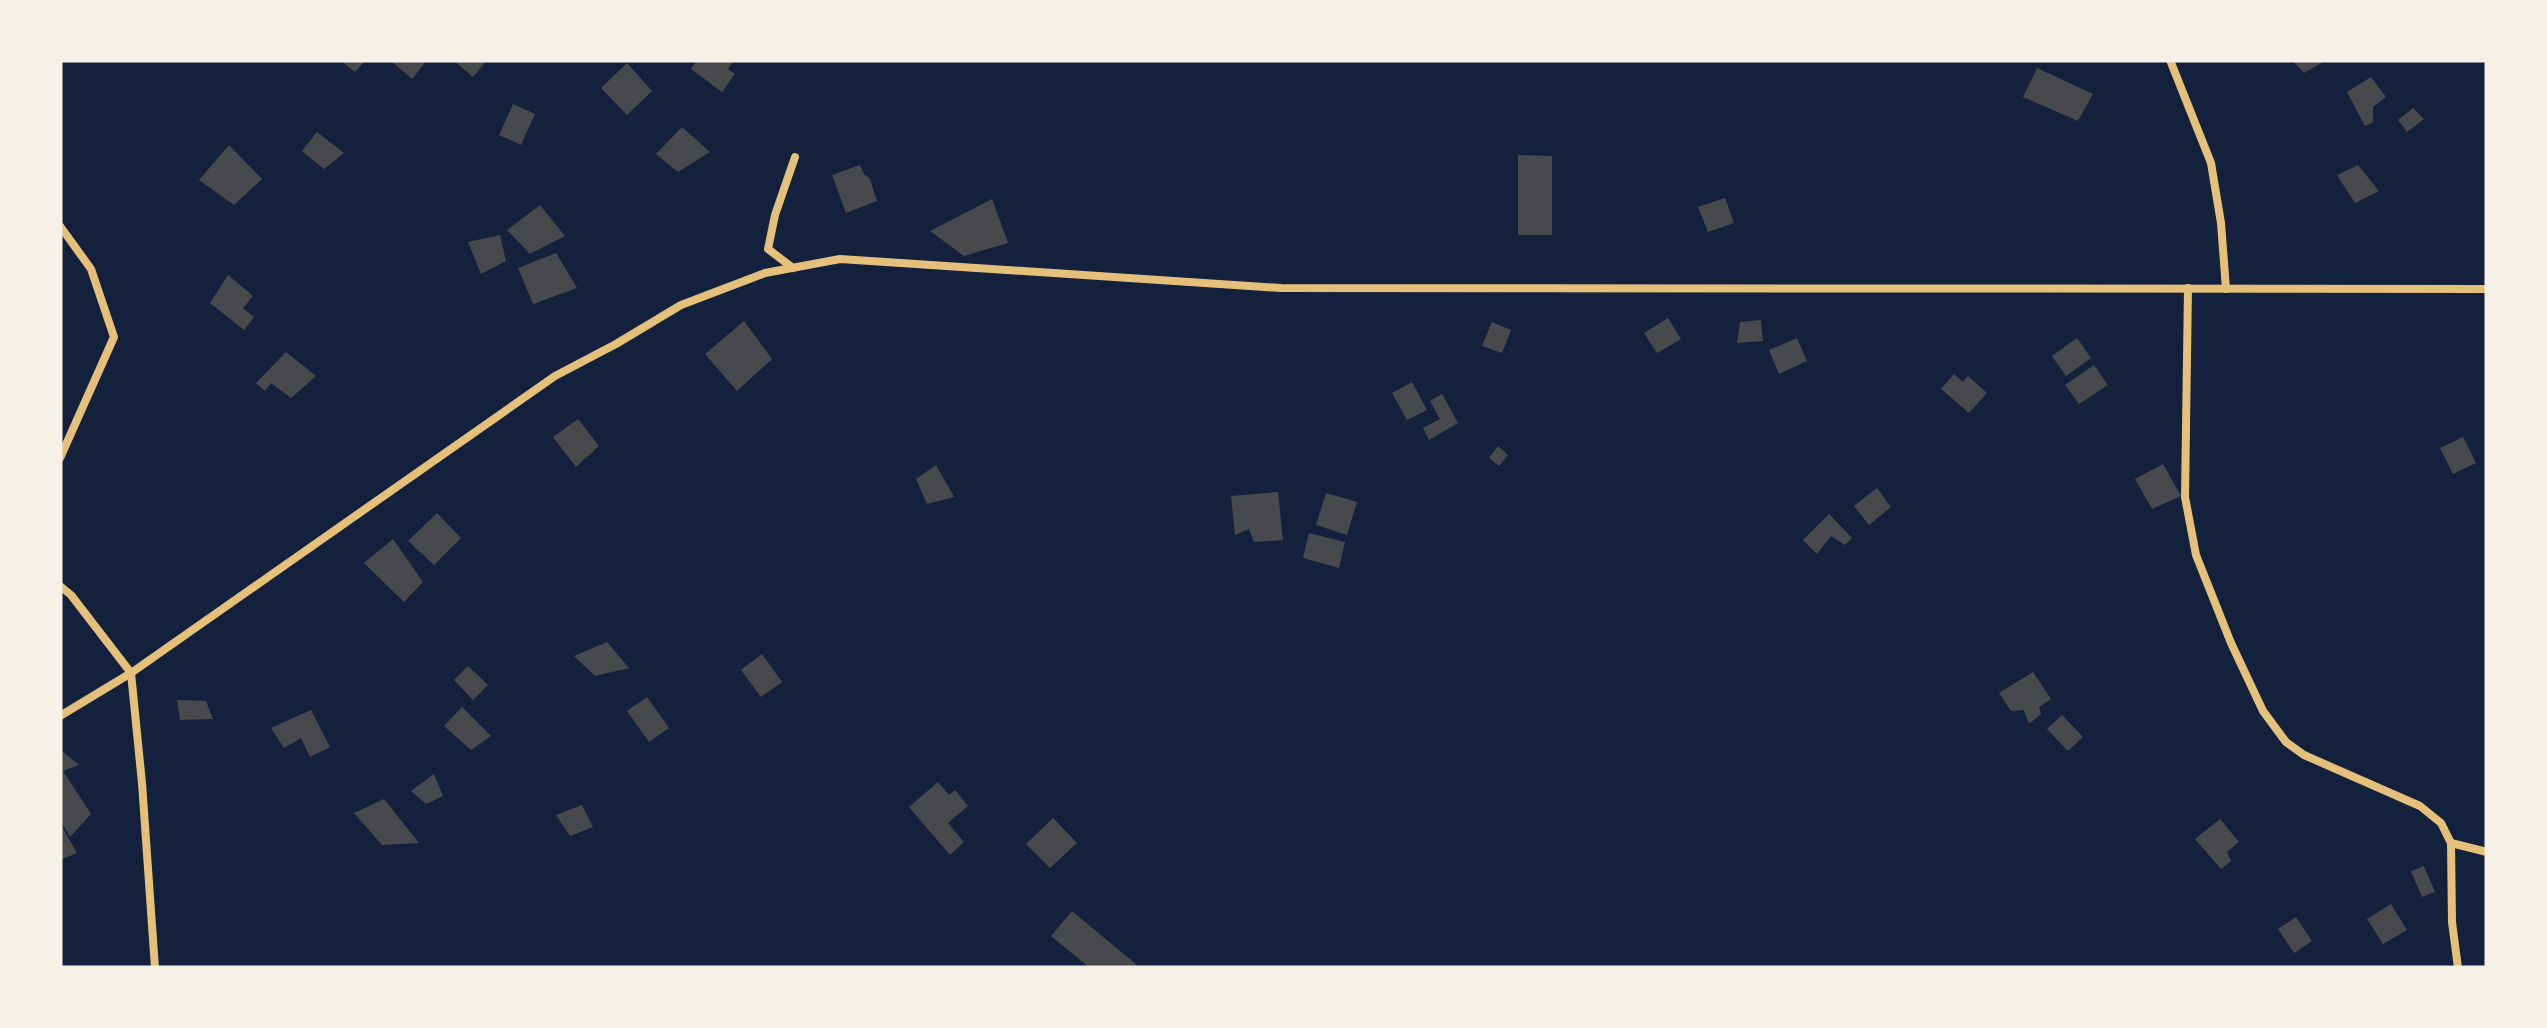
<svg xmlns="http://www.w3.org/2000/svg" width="2547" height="1028" font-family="Raleway,sans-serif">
<rect width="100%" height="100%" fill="#14213d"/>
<g fill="#48494c">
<path d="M340,60H366L355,72Z"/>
<path d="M390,60H427L412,79Z"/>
<path d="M453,60H487L473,77Z"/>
<path d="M697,60H730L733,62L728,69L735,74L722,92L691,69Z"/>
<path d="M2292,60H2327L2304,73Z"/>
<path d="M627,63L652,91L627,115L601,88Z"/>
<path d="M2037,68L2093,94L2078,121L2023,97Z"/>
<path d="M2371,77L2386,97L2373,107V122L2365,126L2347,92Z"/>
<path d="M513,104L535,114L521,145L499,135Z"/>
<path d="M2413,108L2424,119L2407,132L2398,120Z"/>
<path d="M682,127L710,152L678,172L656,154Z"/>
<path d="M317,132L344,153L324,169L302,151Z"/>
<path d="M229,145L262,179L234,205L199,180Z"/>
<path d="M1518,155L1552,156V235H1518Z"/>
<path d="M860,165L864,174L870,179L877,201L846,213L832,175Z"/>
<path d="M2358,165L2379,191L2355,203L2337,175Z"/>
<path d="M1725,198L1734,223L1708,232L1698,207Z"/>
<path d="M992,199L1008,243L964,256L930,231Z"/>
<path d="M540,205L565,236L530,254L507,230Z"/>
<path d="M500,235L506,261L481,274L468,242Z"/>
<path d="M556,253L577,288L533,304L518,268Z"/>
<path d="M228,275L253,296L243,308L254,317L244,330L210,303Z"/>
<path d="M1668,318L1681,339L1657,353L1644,333Z"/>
<path d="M1761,320L1763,341L1737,343L1740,322Z"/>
<path d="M744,321L772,359L737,391L705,354Z"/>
<path d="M1492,322L1511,330L1502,353L1482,346Z"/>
<path d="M1797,338L1807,361L1779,374L1769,350Z"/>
<path d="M2077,338L2091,358L2066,376L2052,356Z"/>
<path d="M286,352L316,376L291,398L271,383L265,391L256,383Z"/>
<path d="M2094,365L2108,385L2079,404L2065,385Z"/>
<path d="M1954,374L1963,382L1968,376L1987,393L1969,413L1941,389Z"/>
<path d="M1412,382L1427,410L1407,420L1392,393Z"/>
<path d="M1442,394L1458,423L1429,440L1423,428L1440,419L1430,401Z"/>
<path d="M578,419L599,446L576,467L553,437Z"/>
<path d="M2463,437L2476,463L2453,474L2440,448Z"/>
<path d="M1498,446L1508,455L1499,466L1489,458Z"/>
<path d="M2163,464L2181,496L2152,509L2135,479Z"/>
<path d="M936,465L954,497L927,504L916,479Z"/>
<path d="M1877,488L1891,507L1869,525L1854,506Z"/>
<path d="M1278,492L1283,540L1254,542L1249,529L1235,535L1231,496Z"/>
<path d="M1326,493L1357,502L1347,535L1316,525Z"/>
<path d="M437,513L461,538L434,565L408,541Z"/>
<path d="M1829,514L1852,538L1845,545L1831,536L1817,554L1803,540Z"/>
<path d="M1309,533L1345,542L1339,568L1303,558Z"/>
<path d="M393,539L423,582L404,602L364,563Z"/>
<path d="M607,642L629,668L595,676L574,656Z"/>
<path d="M762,654L782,682L761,697L741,670Z"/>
<path d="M468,666L488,685L473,700L454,680Z"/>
<path d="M2033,672L2051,699L2039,707L2041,714L2029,724L2024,710L2011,711L1999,693Z"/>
<path d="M647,697L669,728L649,742L627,711Z"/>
<path d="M177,700L206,701L213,719L180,720Z"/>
<path d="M462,707L491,736L471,750L444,726Z"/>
<path d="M311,710L330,747L310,757L301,738L284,748L271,728Z"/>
<path d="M2062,715L2083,737L2068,751L2047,729Z"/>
<path d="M63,752L79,765L63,771L91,814L70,837L60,820V753Z"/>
<path d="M434,774L443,796L426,804L411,791Z"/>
<path d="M938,782L949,795L955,790L968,806L948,823L964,842L950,855L909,807Z"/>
<path d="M384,799L419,843L382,845L354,813Z"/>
<path d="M582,805L593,827L570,836L556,815Z"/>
<path d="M1053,818L1077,843L1050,868L1026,844Z"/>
<path d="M2220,819L2239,842L2227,852L2231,861L2221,869L2195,839Z"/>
<path d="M60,823L77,853L60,860Z"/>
<path d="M2424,866L2435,892L2422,897L2411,871Z"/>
<path d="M2391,904L2407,930L2383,944L2367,919Z"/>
<path d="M1072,911L1137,965L1135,968H1090L1051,936Z"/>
<path d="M2296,917L2312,941L2294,953L2278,929Z"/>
</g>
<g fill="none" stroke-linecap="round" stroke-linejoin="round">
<g stroke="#e5c07b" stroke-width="8">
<path d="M2170,60L2211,163L2221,223L2226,289"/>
<path d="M60,226L91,269L114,337L60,458"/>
<path d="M793,268L768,249L775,215L795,157"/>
<path d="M2188,288L2185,497L2196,555L2231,643L2263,711L2286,742L2304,755L2420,806L2441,823L2451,843L2452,922L2458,968"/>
<path d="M60,586L71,595L131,673L555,376L616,344L681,305L765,273L840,259L1281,288L2487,289"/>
<path d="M60,716L131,673L142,783L155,968"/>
<path d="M2451,843L2487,852"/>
</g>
</g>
<rect width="2547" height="1028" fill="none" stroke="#f6f1e7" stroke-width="125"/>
</svg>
